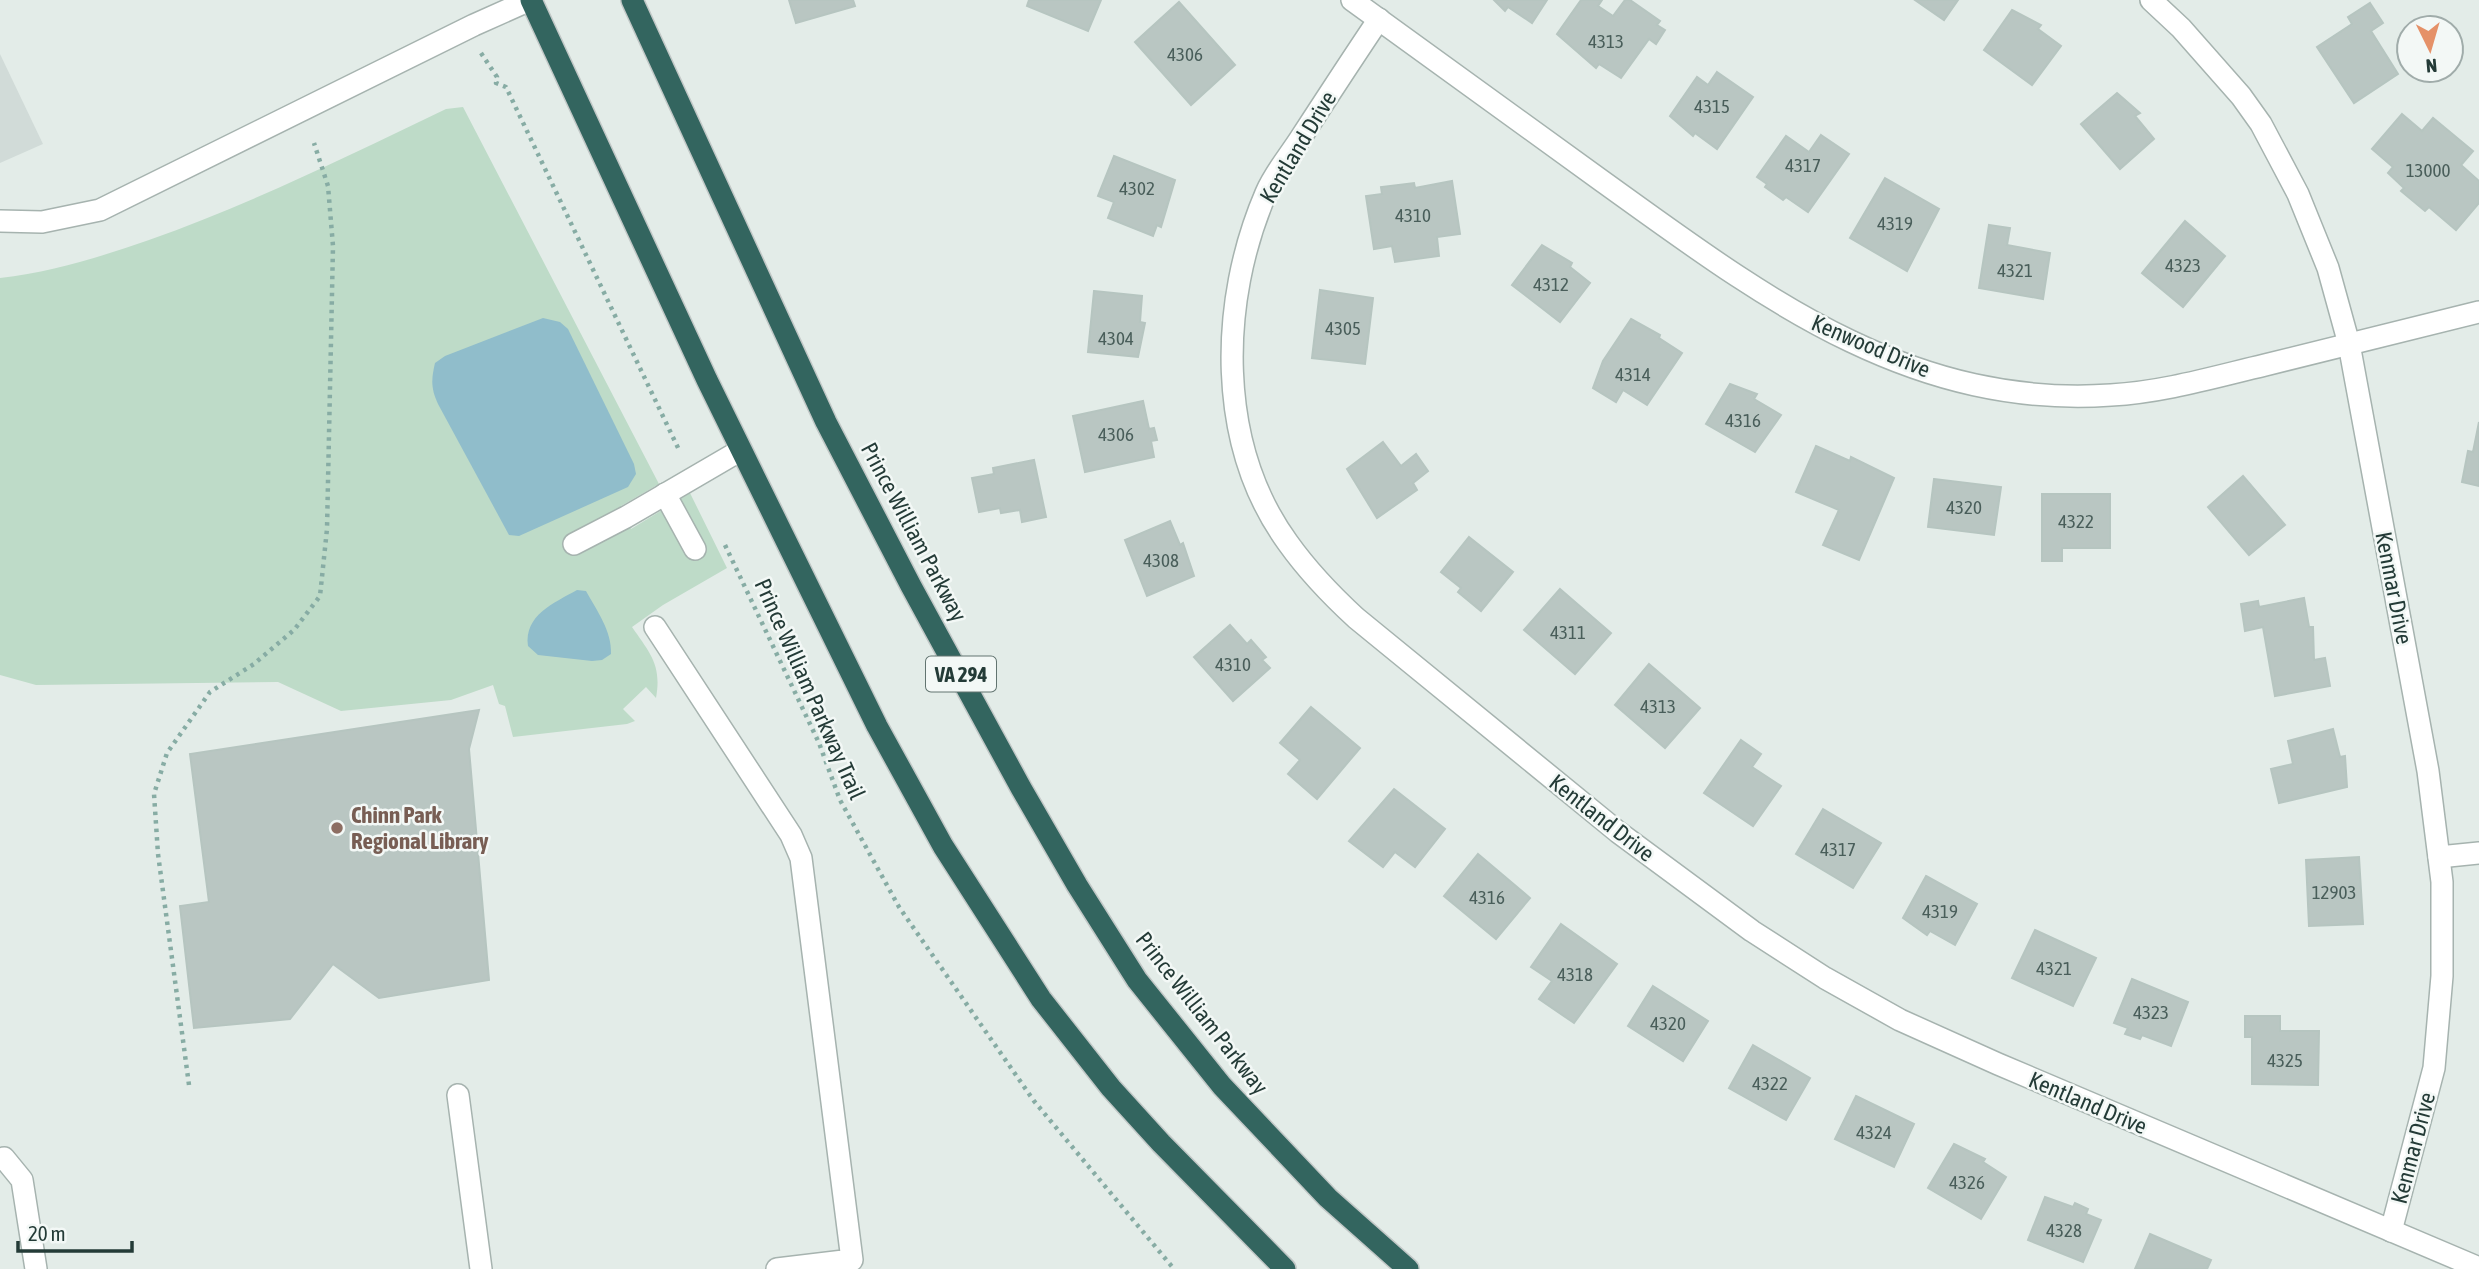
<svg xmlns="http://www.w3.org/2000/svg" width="2479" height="1269" font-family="'Asap Condensed',sans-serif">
<rect width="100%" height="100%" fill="#e3ece8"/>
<path fill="#d1dbd8" d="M0,54L43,144L0,163Z"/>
<path fill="#bedbc8" d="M463,107L659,484L621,506L631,529L690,493L727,568L663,605L632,627C650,653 662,665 656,698L646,687L623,709L635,721L627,724L513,737L505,706L499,704L493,685L451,700L341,711L278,682L36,685L0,675V278C52,272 100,257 149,240C251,204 348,156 446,109Z"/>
<g fill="#90bdcb">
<path d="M543,318L560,322L568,329L634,464L636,474L628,487L519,536L509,535L438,404C431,389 431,380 435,363L445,356Z"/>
<path d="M577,590L586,591C597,611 612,631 611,654L602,660L592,661L538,655L528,646C524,615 554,603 577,590Z"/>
</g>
<g fill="#b9c6c2" stroke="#b6c5c0" stroke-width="2">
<path d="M789,0H853L855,6L796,23Z"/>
<path d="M1029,0H1101L1088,31L1027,6Z"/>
<path d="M1494,0H1547L1532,23L1508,7L1505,11Z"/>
<path d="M1581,0H1602L1598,6L1613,16L1625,0H1630L1660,21L1657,25L1665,30L1656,44L1649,39L1621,78L1599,64L1596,68L1557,34Z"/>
<path d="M1915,0H1958L1944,20Z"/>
<path d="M1179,2L1235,65L1191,105L1135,42Z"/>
<path d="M2370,3L2383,23L2371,31L2398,74L2354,103L2317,47L2352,24L2348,17Z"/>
<path d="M2012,10L2041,25L2038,29L2061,46L2032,85L1984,50Z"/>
<path d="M1717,72L1753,97L1717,149L1695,133L1693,136L1670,116L1697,77L1708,85Z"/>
<path d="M2117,93L2140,113L2135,116L2154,139L2120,169L2081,124Z"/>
<path d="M2402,114L2422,131L2433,118L2473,151L2461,165L2479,181V203L2456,230L2429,207L2425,211L2401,191L2404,188L2388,173L2393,167L2372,149Z"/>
<path d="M1821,135L1849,154L1808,212L1786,197L1783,200L1765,187L1767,184L1757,177L1786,136L1809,152Z"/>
<path d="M1114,156L1175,180L1161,227L1157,225L1153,236L1108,218L1114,202L1098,196Z"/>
<path d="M1885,178L1939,209L1907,271L1850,238Z"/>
<path d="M1452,181L1460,234L1437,237L1439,256L1395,262L1392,246L1374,249L1366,196L1382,194L1381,187L1414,183L1415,188Z"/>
<path d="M2185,221L2225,256L2183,307L2142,273Z"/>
<path d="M1989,225L2010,228L2007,245L2050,253L2043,299L1979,288Z"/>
<path d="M1542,245L1572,263L1570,267L1590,283L1560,322L1512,285Z"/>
<path d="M1320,290L1373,298L1365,364L1312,358Z"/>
<path d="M1094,291L1142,296L1140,322L1145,323L1138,357L1088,352Z"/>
<path d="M1631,319L1660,335L1659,338L1682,353L1647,405L1623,390L1616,402L1593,388L1603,361Z"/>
<path d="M1730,384L1757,394L1754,399L1781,415L1755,452L1706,424Z"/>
<path d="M1143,401L1149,429L1154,428L1157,440L1151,441L1154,457L1085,472L1073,416Z"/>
<path d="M2479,422V486L2462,482L2468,451L2473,452Z"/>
<path d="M1383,442L1401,466L1416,454L1428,471L1413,483L1417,490L1377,518L1347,469Z"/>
<path d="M1816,446L1850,461L1851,457L1894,478L1859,560L1823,545L1839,510L1796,492Z"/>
<path d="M1034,460L1046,517L1022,522L1020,510L1001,513L1000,508L979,512L972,478L994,474L993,468Z"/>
<path d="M2243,476L2285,525L2249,555L2208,507Z"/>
<path d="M1934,479L2001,487L1994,535L1928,527Z"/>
<path d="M2042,494H2110V548H2062V561H2042Z"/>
<path d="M1170,521L1180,545L1183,543L1194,576L1147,596L1125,540Z"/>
<path d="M1469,537L1513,572L1481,611L1458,592L1461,588L1441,572Z"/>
<path d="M1560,589L1611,633L1575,674L1524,630Z"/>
<path d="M2304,598L2309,627H2313L2314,660L2325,658L2330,686L2275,696L2263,627L2245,631L2241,604L2258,601L2259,607Z"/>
<path d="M1230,625L1247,644L1251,640L1266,657L1262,660L1270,668L1233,701L1194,657Z"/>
<path d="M1649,664L1700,708L1665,748L1615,705Z"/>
<path d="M1311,707L1360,748L1317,799L1288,774L1300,760L1280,743Z"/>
<path d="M479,710L469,749L489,980L379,998L333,964L290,1019L194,1028L180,906L209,902L190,754Z"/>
<path d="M2333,729L2340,757L2345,756L2347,787L2279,803L2271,769L2293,764L2288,741Z"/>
<path d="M1741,740L1761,754L1752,767L1781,786L1753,826L1704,793Z"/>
<path d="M1394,789L1445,829L1415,867L1395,852L1383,867L1349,841Z"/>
<path d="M1823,809L1881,843L1853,888L1796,854Z"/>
<path d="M1478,854L1530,898L1496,939L1444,896Z"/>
<path d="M2359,857L2363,924L2309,926L2306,860Z"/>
<path d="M1926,876L1977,904L1955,945L1930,931L1927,935L1903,918Z"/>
<path d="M1561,924L1617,964L1574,1023L1539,999L1552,981L1531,967Z"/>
<path d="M2035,930L2096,958L2073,1006L2012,978Z"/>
<path d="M2132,979L2188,1002L2171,1046L2142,1035L2140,1039L2125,1034L2128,1028L2114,1023Z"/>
<path d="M1653,986L1708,1021L1683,1061L1628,1026Z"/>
<path d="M2245,1016H2280V1031H2319L2318,1085L2252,1084V1037H2245Z"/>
<path d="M1753,1045L1810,1078L1786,1120L1729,1088Z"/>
<path d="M1856,1096L1914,1124L1894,1167L1835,1139Z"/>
<path d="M1954,1144L1985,1159L1983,1162L2006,1177L1981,1219L1928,1188Z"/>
<path d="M2045,1197L2073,1207L2075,1203L2088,1209L2086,1214L2101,1220L2083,1262L2028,1240Z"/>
<path d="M2150,1234L2211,1260L2207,1269H2135Z"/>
</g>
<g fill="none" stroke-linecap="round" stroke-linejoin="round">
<defs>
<g id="minor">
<path d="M1352,0C1435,60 1518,120 1602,181C1758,293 1907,409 2111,395C2164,392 2214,377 2265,365C2337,347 2408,329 2479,312"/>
<path d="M2151,0L2181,28L2241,96L2261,124L2298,194L2328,268L2349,344L2428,771L2442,882V976L2434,1068L2391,1231"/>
<path d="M1379,19C1352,59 1326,99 1300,139C1289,156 1274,174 1266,193C1219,302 1216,444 1288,543C1308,571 1331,595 1356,618L1618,832L1752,931L1825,978L1900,1020L1998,1064L2479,1268"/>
<path d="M0,221L42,222L100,210L474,25L530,0"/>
<path d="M665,494L695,549"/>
<path d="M574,544L626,517L741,450"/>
<path d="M655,627L791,835L801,858L852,1260L777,1269"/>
<path d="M2439,857L2479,853"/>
<path d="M458,1095L481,1269"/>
<path d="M0,1159L4,1158L22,1180L36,1269"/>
</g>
<g id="highway">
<path d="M531,0L707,380L877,726L943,846L1041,999L1111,1088L1161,1143L1285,1269"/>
<path d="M632,0L826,422L911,586L1021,788L1077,885L1137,980L1222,1086L1328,1198L1408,1269"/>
</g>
</defs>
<use href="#minor" stroke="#a6b3af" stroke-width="24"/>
<use href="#highway" stroke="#c2c8c7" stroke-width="24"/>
<g stroke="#87aca4" stroke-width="4.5" stroke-dasharray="3.5 5" stroke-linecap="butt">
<path d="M481,53L497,77L496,83L506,87L680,452"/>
<path d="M725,545L819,743L840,800L899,907L1034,1101L1174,1269"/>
<path d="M189,1085L158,854L154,794L167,753L210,692L254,664L294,630L320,596L327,529L333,246L328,186L314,143"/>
</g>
<use href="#minor" stroke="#fff" stroke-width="21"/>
<use href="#highway" stroke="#33655f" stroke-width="21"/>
</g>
<circle fill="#8d6e63" stroke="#f3f8f6" stroke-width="2.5" cx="337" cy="828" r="7"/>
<g text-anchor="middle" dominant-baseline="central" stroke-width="5" stroke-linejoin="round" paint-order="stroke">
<g font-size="19" fill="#495e5a">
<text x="1606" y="41">4313</text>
<text x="1185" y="54">4306</text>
<text x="1712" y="106">4315</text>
<text x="1803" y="165">4317</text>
<text x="2428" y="170">13000</text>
<text x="1137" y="188">4302</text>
<text x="1413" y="215">4310</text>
<text x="1895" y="223">4319</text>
<text x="2183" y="265">4323</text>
<text x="2015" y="270">4321</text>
<text x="1551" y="284">4312</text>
<text x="1343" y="328">4305</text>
<text x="1116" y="338">4304</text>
<text x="1633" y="374">4314</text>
<text x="1743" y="420">4316</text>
<text x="1116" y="434">4306</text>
<text x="1964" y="507">4320</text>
<text x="2076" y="521">4322</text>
<text x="1161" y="560">4308</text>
<text x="1568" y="632">4311</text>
<text x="1233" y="664">4310</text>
<text x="1658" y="706">4313</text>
<text x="1838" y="849">4317</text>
<text x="2334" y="892">12903</text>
<text x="1487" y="897">4316</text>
<text x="1940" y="911">4319</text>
<text x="2054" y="968">4321</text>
<text x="1575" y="974">4318</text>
<text x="2151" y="1012">4323</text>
<text x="1668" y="1023">4320</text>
<text x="2285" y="1060">4325</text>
<text x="1770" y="1083">4322</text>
<text x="1874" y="1132">4324</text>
<text x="1967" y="1182">4326</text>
<text x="2064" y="1230">4328</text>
</g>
<rect fill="#f3f8f6" stroke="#627470" stroke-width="2" x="926" y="656.5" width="70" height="35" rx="5"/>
<g font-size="21" font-weight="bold" fill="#243b37">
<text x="961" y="674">VA 294</text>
</g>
<g font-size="23" fill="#243b37" stroke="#f3f8f6">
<text transform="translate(1298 147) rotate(-59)">Kentland Drive</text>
<text transform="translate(1871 346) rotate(23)">Kenwood Drive</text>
<text transform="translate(914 532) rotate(62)">Prince William Parkway</text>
<text transform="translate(2394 588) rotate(79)">Kenmar Drive</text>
<text transform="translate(810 689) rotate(66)">Prince William Parkway Trail</text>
<text transform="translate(1602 818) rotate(38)">Kentland Drive</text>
<text transform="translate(1202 1013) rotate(52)">Prince William Parkway</text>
<text transform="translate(2088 1103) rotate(23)">Kentland Drive</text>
<text transform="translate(2413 1148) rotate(-75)">Kenmar Drive</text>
</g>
<g font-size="23" font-weight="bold" fill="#785e54" stroke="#f3f8f6" text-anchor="start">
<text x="351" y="815">Chinn Park<tspan x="351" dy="26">Regional Library</tspan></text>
</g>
</g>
<g transform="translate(2430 49) rotate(175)"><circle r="33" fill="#f3f8f6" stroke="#a0acaa" stroke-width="2"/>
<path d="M0-5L12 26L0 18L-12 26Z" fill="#e59168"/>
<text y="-10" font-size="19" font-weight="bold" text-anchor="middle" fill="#243b37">N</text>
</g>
<path d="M18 1241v10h114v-10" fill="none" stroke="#243b37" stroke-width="3.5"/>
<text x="28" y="1241" font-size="21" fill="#243b37" stroke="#f3f8f6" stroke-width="5" paint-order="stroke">20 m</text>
</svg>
